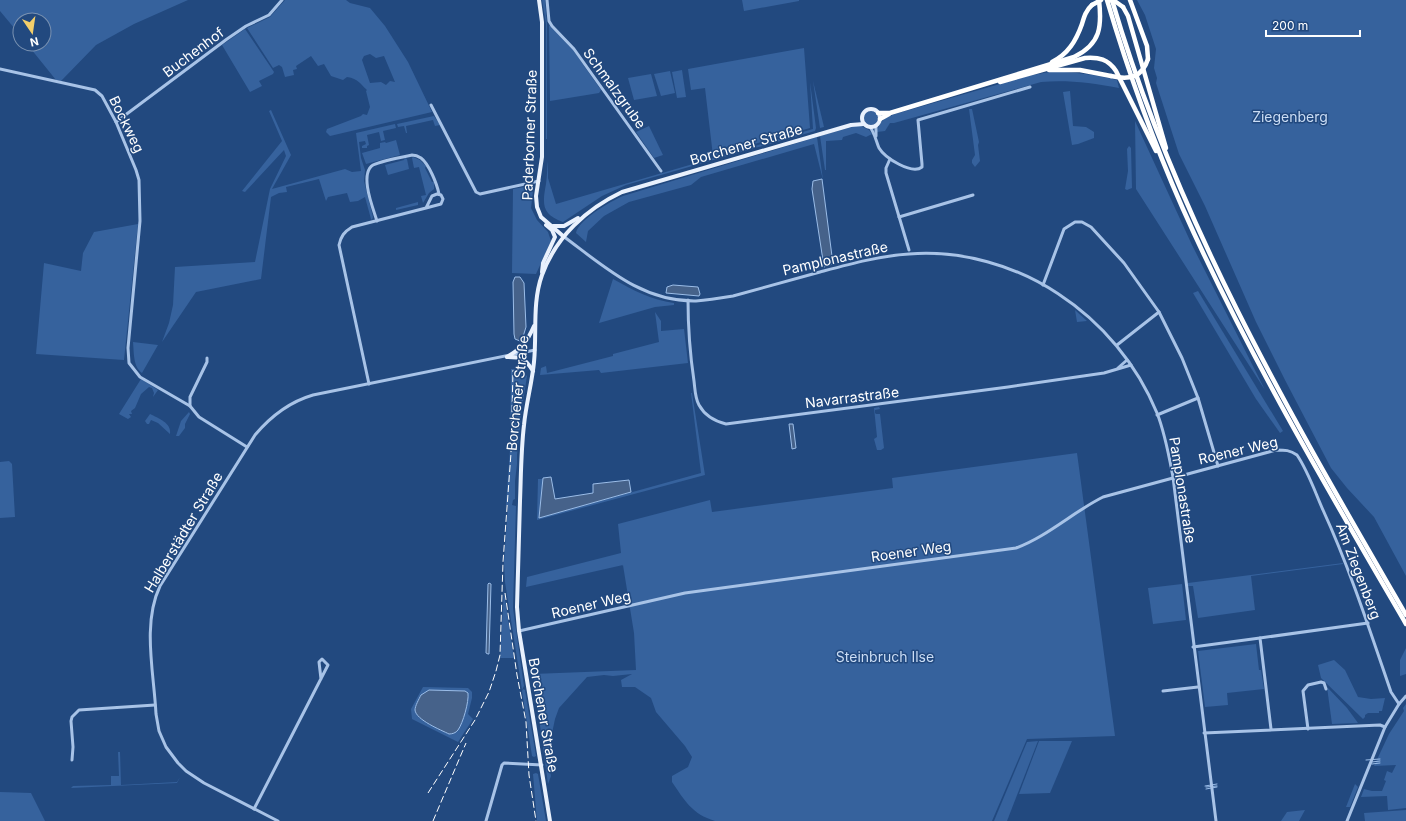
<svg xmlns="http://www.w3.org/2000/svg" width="1406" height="821" font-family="Inter,sans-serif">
<rect width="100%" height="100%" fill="#22497f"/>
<g fill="#36629d" fill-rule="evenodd">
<path d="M0,0H188L134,24L96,45L61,81L56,80L27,44H44V20H20V35L0,11Z"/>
<path d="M285,0H346L350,3L370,8L385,26L408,62L432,112L330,136L326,132L327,129L361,116L363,114L367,115L370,107L366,91L367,90C359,83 359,79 347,77L343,80L331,76L324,64L318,66L311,56L296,66L297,69L293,70L294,75L285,77L282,67L279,65L273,68L247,28L270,17ZM370,54L376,58L384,56L395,82L390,81L386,85L381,82L370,83L362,60L364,56Z"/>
<path d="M542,0H545L547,24V139H546V24Z"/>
<path d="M742,0H799V1L744,11Z"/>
<path d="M1137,0H1406V576L1374,517L1347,488L1331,468L1285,380L1256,322L1205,206L1179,154L1156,83L1157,78L1154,68L1156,49L1145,15Z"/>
<path d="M549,25L573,50L601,90L599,93L550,101Z"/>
<path d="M245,29L274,72L273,74L259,81L262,86L250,92L222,45Z"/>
<path d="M804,48L810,128L713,156L705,88L691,90L688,69Z"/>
<path d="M682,70L686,97L677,98L672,72Z"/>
<path d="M670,71L675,93L661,96L654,74Z"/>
<path d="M1049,72C1073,71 1094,75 1117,80L1119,88C1091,83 1069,80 1041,82L894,123H890L885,131L877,132C879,121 886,117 895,114L1028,76Z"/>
<path d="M651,74L657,96L634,100L628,78Z"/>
<path d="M813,81L824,127L820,128Z"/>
<path d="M810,82L816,128L815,131L626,185L602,196L563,222C542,214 542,205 546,184C547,177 547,169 548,161V178L556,204L813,129Z"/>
<path d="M1070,91L1073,126L1086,127L1094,132V138L1078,144L1072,145L1063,92Z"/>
<path d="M969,109H972L979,142L978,145L980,161L975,167L972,163V160L975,155Z"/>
<path d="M271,110L291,155L272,189L345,169L352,172L361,171L356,133L395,124L396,128L383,131L385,140L381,141L379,132L367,135L369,145L367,146V148H362V146L366,144L365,141L359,142L361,158L365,170L364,181L373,217L372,220L371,219L365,197L358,201L350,202L347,193L328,197L326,201L319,179L286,187L287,192L279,193L271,197L261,279L196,292L162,342L169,323L173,305L175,267L255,262L270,189L286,156L284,150L245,192L242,191L282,141L269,111Z"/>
<circle cx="871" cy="118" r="7"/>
<path d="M434,116L440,125L435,126L433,120L406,126L407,133H406L404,126L398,127L397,124Z"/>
<path d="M1135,121L1192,245L1265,390L1136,189Z"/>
<path d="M859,125L869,130L872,134L866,137L856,133L843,137L842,140L826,141V170H825L820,136Z"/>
<path d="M649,126L663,155L654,158L636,132Z"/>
<path d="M817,137L823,180L814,144L701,177L691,185L629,202L604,216L588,231L586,242L576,233C578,220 611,201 623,196Z"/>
<path d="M396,140L400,155L366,164L362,153L380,148V143L385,142L386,143Z"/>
<path d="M1129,146L1131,148L1132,188L1127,190L1125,189L1128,171L1127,149Z"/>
<path d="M413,157L420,160L426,166L425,168L432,182H434V189L429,193L423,203L421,196L426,195L419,167L414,168L412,158Z"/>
<path d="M405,158L407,159L409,169L388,175L385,165L404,160Z"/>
<path d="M530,186L533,191L531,208L537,220L548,232L551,241L536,274L512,273L513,189Z"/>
<path d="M418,202V205L396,210V208Z"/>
<path d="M138,224L124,360L36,354L44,263L81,271L83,253L94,232Z"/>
<path d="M613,279C633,290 651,300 674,303V305L655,307L599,323Z"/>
<path d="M1198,291L1283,431L1280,433L1256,399L1193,293Z"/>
<path d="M1075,310L1087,321L1077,322Z"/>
<path d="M655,312L661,321V331L684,329L688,363L601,373L599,370L540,375L541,368L546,366L547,373L613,356V354L659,342Z"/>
<path d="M133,342L158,345L142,373C133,367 134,352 133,342Z"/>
<path d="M511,369H520L527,376L522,408L517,455V464L515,481V499L513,500L512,505L516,506L513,608L524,686L522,690L505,582L504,562L508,506L506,505L510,450Z"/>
<path d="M141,379L158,390L153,397L154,393L152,388L149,387L141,394L135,408L131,411L132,414H129L131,417L128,419L119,414Z"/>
<path d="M691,393H692L705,475L537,520L538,479H543L539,518L701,473Z"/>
<path d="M879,407L880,409L875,410V413L876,414H880L884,448L881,450H877L874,439L877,437L874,408Z"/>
<path d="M189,412L190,414L185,424V428L179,436H176L181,421Z"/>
<path d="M150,414C158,418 172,423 170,434L158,423L151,420L149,424H147L145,421Z"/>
<path d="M1077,453L1115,736L1027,739L992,821H715C692,814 685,801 672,782V776L688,767L692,757L685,746L656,712L651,698L635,687H622L621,680L632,674L613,676L604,675L587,677L559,708L555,719L547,757L551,776L548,784L533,674L636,670L634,633L622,559L623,565L526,587L527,577L621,553L618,524L710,500L712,512L893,488L892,478Z"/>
<path d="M9,461L12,464L15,517L0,518V462Z"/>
<path d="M1343,563V564L1251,576L1255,610L1198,618L1193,586H1188V583Z"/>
<path d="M1182,584L1186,620L1153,624L1148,588Z"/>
<path d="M504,590L505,599L514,658H500Z"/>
<path d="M1256,644L1259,670H1261L1264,689L1227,693L1228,705L1205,707L1198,651Z"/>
<path d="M1406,648V674L1400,676V660Z"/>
<path d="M1334,660L1345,670L1358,697L1371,699L1385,698L1382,711H1379V713H1368L1365,715V717L1363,719L1321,678L1318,665Z"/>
<path d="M423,687L468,688L472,692V698L468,714L473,719L458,742L412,719L411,709Z"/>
<path d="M1327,687L1347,708L1358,723L1332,724Z"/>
<path d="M523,689L525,690L536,756L534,757L532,756L522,691Z"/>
<path d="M1406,704V808L1388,810L1387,796L1361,797L1364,789L1372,791H1382L1386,781L1384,780L1387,771L1392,773L1396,765L1374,766L1389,734L1404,711L1403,708Z"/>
<path d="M1038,741L1007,821H994L1027,742Z"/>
<path d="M1039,741H1072L1050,793L1019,794Z"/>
<path d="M118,752H120L121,785L177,782L180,777L177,783L71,788L73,786L111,785V776H119Z"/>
<path d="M536,773L538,774L546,821H537L533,774Z"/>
<path d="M1355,784L1358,787L1350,807H1346Z"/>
<path d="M0,792L31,793L45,821H0Z"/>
<path d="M1305,810L1299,821H1281L1287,812Z"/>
<path d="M1406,810V821H1365L1364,813Z"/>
</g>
<g fill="#46628a" stroke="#9bbde8">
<path d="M822,179L833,264L824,267L812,189L813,181Z"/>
<path d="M515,277H520L524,283L526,327L522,340L520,341L515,339L514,334L513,282Z"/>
<path d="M673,285L698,287L700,294L699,296L666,293L667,287Z"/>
<path d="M789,424H793L796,448L792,449Z"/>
<path d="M551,477L555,499L593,493V484L629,480L631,492L539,518L543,478Z"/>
<path d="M489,583L491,584L489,654H488L486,653L488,584Z"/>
<path d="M429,690L465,691L468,693C469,702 463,723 458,730C456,733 452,734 449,734C441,730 416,720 415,710C415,706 419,699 421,695Z"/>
</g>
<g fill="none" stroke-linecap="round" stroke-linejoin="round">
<g stroke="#9bbde8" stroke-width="1">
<path d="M1366,760L1380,759"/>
<path d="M1372,762L1380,761"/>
<path d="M1372,764L1380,763"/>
<path d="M1205,786L1217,784"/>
<path d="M1206,787L1217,786"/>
<path d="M1206,789L1217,787"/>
</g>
<g stroke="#a8c3e7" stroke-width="3">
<path d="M547,0L549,21L552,26L574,49L661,171"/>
<path d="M0,69L95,90L102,96L116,122L136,170L139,180L140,221L128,348L129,363L140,377L190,406L199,417L247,447"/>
<path d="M431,105L476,192L480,194L539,181"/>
<path d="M116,122L227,39L246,26L269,15L282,0"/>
<path d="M876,126V136"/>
<path d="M870,127C875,134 876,141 879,148C885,158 912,175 922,167V164L918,120L1030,87"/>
<path d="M890,159L886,168V173L909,250"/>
<path d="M899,217L973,195"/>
<path d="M377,221C373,208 359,174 373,165C381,161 402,157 412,155C415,155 418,156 421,158C429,164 437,184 439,194"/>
<path d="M563,236C605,267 642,302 696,301C709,300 721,298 733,296C762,288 791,280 820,272C850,264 879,256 909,254C1016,246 1117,315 1157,413C1165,433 1169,456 1173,477L1216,821"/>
<path d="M1043,285L1064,229L1075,222H1082L1091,227L1124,263L1159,312L1182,358L1198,398L1218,466"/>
<path d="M688,300C688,327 690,354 694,381C695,389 695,398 699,405C705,416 714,421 726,424L1008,387L1104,373L1131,365"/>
<path d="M1117,345L1159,312"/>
<path d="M1118,368L1127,360"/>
<path d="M369,384L339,245C341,236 344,232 352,227L426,208L432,196L437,194L441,195L443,199L441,204L426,208"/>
<path d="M190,406V397L207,362V358"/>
<path d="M1157,415L1198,398"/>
<path d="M519,631L685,593L1016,548C1048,536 1073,512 1103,497L1276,450C1285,450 1290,450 1297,455C1308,471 1315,492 1323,510C1350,569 1370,631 1391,692L1399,704"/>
<path d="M1193,647L1260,638"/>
<path d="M1163,691L1198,687"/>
<path d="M1271,729L1260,638L1368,623"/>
<path d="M1308,729L1303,691L1308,685L1321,682L1324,683L1326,689"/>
<path d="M1204,733L1380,725L1385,727"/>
<path d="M72,760L73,747L71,721L72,717L79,710L155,705"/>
<path d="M254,809C279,761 303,713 328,665L322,659L319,662L321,679"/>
<path d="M278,821L204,783L186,771L178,763L166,747L159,731L156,714C154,673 142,624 160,586L255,435C271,416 289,402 313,395L535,350"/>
<path d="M486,821L502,765L504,763L542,765"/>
<path d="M1347,821L1385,727L1399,704L1406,696"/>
</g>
<g stroke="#e9f1fd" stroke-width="4">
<path d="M539,0L542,22V157L536,196L537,207L541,217L563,236"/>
<circle cx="871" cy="118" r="9"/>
<path d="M553,226H564L578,218"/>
<path d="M542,272L543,263L555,237L552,230L546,225"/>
<path d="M507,357C523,347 526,344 534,326"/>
<path d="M507,357C523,357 524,357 533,371"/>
<path d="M550,821L519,631L517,607C518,572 519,537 520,501C521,476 521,450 524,425C526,404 532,383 534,362C537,333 532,303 542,275C556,237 586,209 622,192L851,125L864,124"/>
</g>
<g stroke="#fff" stroke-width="4.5">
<path d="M1107,0C1128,71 1153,141 1183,209C1247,353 1327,488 1406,624"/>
<path d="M1112,0C1177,222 1291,416 1406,615"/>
<path d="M1130,0L1147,46L1148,59"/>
<path d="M1123,7L1128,16L1166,148"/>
<path d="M1052,62C1068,54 1076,41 1082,24C1084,17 1086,10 1092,5"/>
<path d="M1049,70H1080L1111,76"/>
<path d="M1000,82L1085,58C1099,57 1108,59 1116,71L1156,151"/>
<path d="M878,113H890L1074,57C1101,44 1102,26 1099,0"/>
<path d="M880,119L889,114"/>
</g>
<g stroke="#fff" stroke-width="1" stroke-dasharray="7 3" stroke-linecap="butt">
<path d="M505,593L517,675L526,722L529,775L536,821"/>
<path d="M428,793L475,720L489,692L496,671L500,655L503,562L511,453L513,370"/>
<path d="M433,821L466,743"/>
</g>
<g stroke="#fff" stroke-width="4.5">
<path d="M1110,0L1116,2L1123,7"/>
<path d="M1092,5L1101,0"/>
<path d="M1111,76C1129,80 1142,78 1148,59"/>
</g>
</g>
<g text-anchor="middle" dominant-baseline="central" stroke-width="3" stroke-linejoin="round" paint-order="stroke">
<g font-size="14" fill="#fff" stroke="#22497f">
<text transform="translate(193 52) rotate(-37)">Buchenhof</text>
<text transform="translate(615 88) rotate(54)">Schmalzgrube</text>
<text transform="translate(127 124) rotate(64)">Bockweg</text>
<text transform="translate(529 135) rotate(-88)">Paderborner Straße</text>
<text transform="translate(746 144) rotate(-16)">Borchener Straße</text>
<text transform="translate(835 258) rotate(-13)">Pamplonastraße</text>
<text transform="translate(517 393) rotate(-84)">Borchener Straße</text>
<text transform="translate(852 397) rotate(-7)">Navarrastraße</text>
<text transform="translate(1238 450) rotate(-13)">Roener Weg</text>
<text transform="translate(1183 490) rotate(81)">Pamplonastraße</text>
<text transform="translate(183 532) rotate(-59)">Halberstädter Straße</text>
<text transform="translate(911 551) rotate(-8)">Roener Weg</text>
<text transform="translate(1359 571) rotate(69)">Am Ziegenberg</text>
<text transform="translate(591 604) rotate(-13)">Roener Weg</text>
<text transform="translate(544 715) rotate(80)">Borchener Straße</text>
</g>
<g font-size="14" fill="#cbddf5" stroke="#22497f">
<text x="1290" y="116">Ziegenberg</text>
<text x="885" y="656">Steinbruch Ilse</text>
</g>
</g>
<g transform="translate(32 32) rotate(167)"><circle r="19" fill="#22497f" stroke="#7a92b2"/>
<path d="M0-3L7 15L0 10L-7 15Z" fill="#f3ce6a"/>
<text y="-6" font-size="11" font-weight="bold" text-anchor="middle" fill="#ffffff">N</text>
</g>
<path d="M1266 30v6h94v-6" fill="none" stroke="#ffffff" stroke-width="2"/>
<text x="1272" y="30" font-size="12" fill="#ffffff" stroke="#22497f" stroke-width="3" paint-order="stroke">200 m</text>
</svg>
